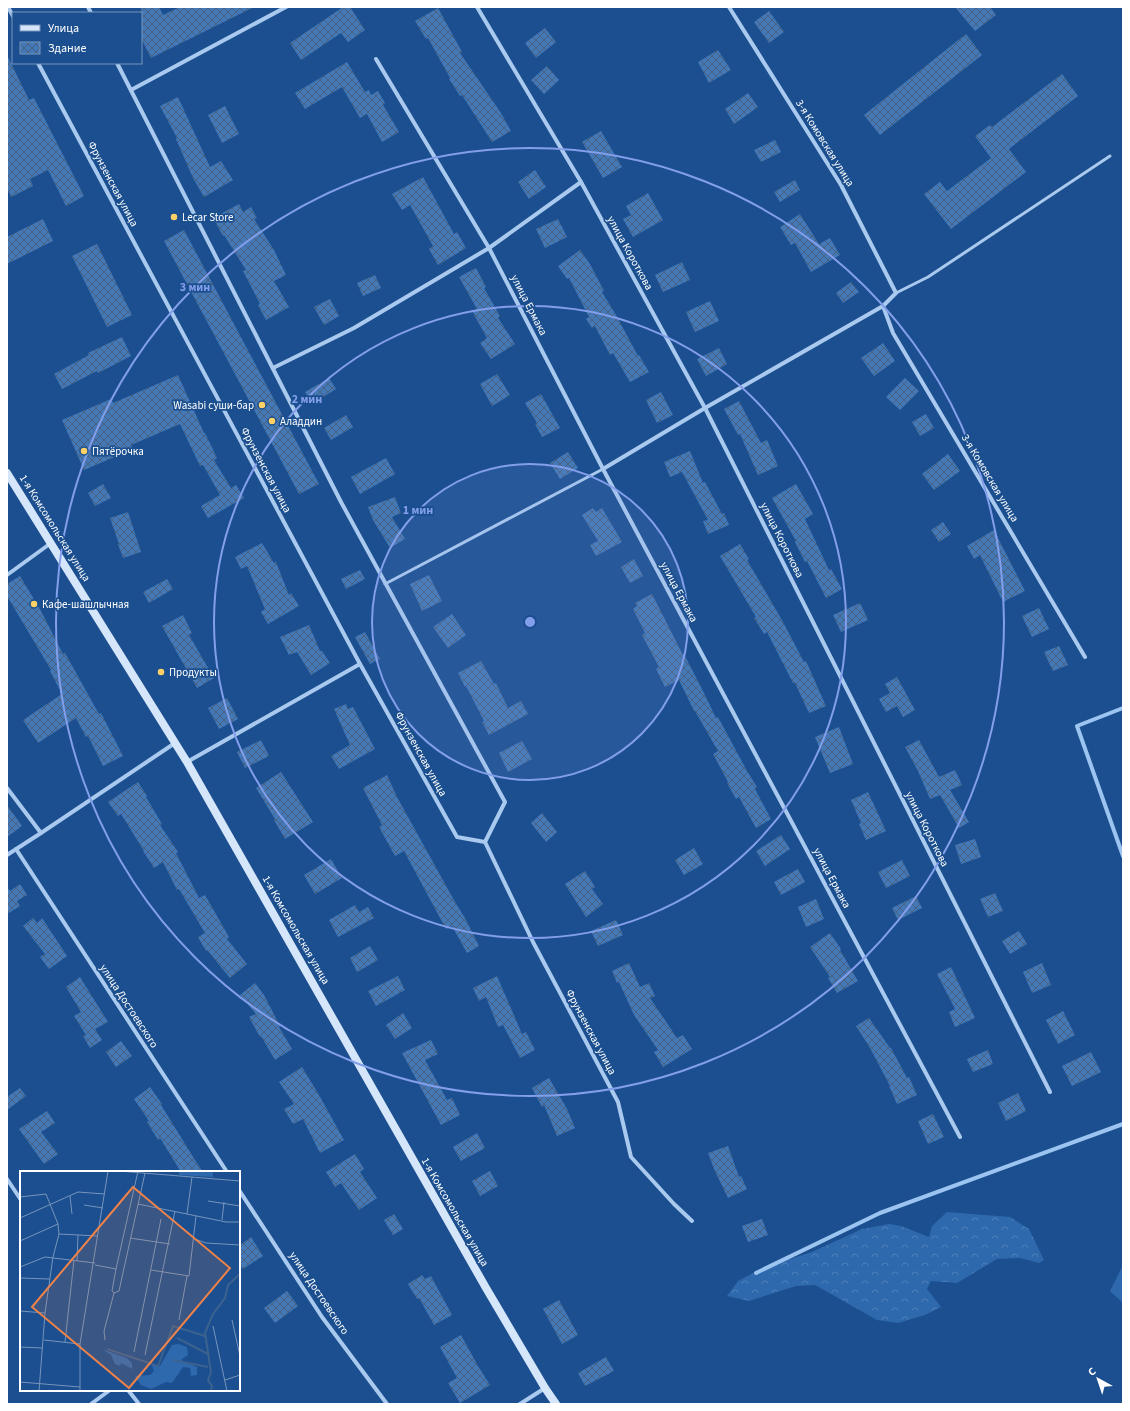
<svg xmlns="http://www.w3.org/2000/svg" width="1130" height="1411" font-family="'Source Sans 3',sans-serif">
<defs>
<pattern id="forest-crowns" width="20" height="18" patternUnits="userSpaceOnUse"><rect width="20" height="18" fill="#2e69ad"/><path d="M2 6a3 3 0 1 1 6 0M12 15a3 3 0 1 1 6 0" fill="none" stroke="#4d80b9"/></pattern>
<pattern id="building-cross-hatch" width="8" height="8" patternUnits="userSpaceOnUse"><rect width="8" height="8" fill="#4478b7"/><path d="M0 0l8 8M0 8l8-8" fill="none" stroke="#486282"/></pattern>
</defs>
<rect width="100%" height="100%" fill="#1b4f8f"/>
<path fill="#2e69ad" d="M1123,1265V1303L1110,1291Z"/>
<path fill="url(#forest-crowns)" d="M947,1212L1010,1217L1029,1229L1044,1260L1039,1263L1020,1258L997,1259L957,1283L931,1281L927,1289L941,1307L925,1315L898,1323L877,1320L815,1285L796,1286L749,1301L727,1296L738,1281L765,1267L812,1252L862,1229L889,1224L901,1226L929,1237L932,1226Z"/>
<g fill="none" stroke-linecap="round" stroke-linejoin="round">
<g stroke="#9cc4f0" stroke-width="4">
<path d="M1123,708L1077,726L1123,856"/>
<path d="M756,1273L880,1213L1123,1124"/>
</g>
</g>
<g fill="url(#building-cross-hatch)">
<path d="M141,7H159L163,15L180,7H254L151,58L141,38Z"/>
<path d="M343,7H350L365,30L348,42L341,33L301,60L290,43Z"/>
<path d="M955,7H990L996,15L975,31Z"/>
<path d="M438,8L462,52L460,53L501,113L511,131L492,142L462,95L460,96L449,79L450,78L428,38L426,39L415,21Z"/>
<path d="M769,11L784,32L769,43L754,22Z"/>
<path d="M545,28L556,42L536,58L525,43Z"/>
<path d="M966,34L982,55L880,135L864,115Z"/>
<path d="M718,50L731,70L709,83L698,62Z"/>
<path d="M7,55L29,100L34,98L84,196L66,206L48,170L30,179L33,186L11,197L7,188Z"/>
<path d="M347,62L365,92L369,90L371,95L378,91L385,103L383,105L399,132L382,142L367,114L360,118L342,87L305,109L295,93Z"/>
<path d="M547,66L559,80L544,94L531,80Z"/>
<path d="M1062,74L1078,96L1009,149L1026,172L951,229L924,194L940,182L947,191L991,158L975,136L990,125L992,127Z"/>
<path d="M748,93L758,107L734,124L725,109Z"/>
<path d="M178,97L210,167L221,161L233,180L204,197L193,178L176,139L177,138L160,106Z"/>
<path d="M225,106L239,134L222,143L208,115Z"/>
<path d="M601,131L622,167L603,178L582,142Z"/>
<path d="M775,140L781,152L761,162L754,150Z"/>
<path d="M535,170L546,187L529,199L518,182Z"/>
<path d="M423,177L454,234L457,232L466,248L438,265L429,249L433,246L410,205L402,210L392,194Z"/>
<path d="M795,180L800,190L780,202L774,192Z"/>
<path d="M648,193L663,220L633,237L623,219L631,215L626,206Z"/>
<path d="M239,204L243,212L251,207L257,218L254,219L274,250L286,275L274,281L289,307L266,320L258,305L260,304L243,271L246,270L224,235L223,236L213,218Z"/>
<path d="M800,214L819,244L830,238L840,255L811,272L795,243L791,245L780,227Z"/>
<path d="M43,219L53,241L7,264V237Z"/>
<path d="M558,219L567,237L545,248L536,229Z"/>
<path d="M184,230L319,484L299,494L164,241Z"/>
<path d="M97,244L132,315L107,327L72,256Z"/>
<path d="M580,250L590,264L604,291L602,292L616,315L638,356L639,355L649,372L630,382L613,353L610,355L595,326L592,328L586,319L589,317L569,278L567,279L558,266Z"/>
<path d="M682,262L690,280L663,292L655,275Z"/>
<path d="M476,268L486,287L484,288L500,316L498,318L515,344L491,359L480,343L487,338L472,311L477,309L459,277Z"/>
<path d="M375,275L381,288L363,296L357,283Z"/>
<path d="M851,282L859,292L843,303L836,293Z"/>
<path d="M330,299L339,316L324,325L314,307Z"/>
<path d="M710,301L719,321L695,332L686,312Z"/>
<path d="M122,337L131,356L98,373L97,371L62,389L54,374L89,355L88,353Z"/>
<path d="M883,343L895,361L874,376L861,358Z"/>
<path d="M719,348L727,364L706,376L697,359Z"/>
<path d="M497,374L510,395L492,406L480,384Z"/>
<path d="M178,375L204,433H205L217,458L214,460L231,488L236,485L244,498L208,518L201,506L220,495L203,465L200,466L180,424L131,445L133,449L84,470L62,420L111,399L113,403Z"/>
<path d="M329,378L336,389L312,404L305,392Z"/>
<path d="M905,378L919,391L900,410L886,397Z"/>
<path d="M661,392L673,415L657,423L646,400Z"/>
<path d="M541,394L560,428L542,437L535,424L537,423L525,403Z"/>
<path d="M739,401L761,443L767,440L778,466L758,475L740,434L738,435L724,409Z"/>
<path d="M926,414L934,428L920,436L912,422Z"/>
<path d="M346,415L353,427L331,440L324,428Z"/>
<path d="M690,451L703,483L705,482L722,514L724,513L729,525L708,534L703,521L708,520L682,472L670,477L664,462Z"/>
<path d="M568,452L578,468L560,479L550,463Z"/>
<path d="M948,454L960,471L934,490L922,474Z"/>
<path d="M386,458L395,474L360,494L351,477Z"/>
<path d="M103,484L111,498L95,506L88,493Z"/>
<path d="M796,484L813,514L805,519L829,570L831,569L842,589L826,598L807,561L805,562L795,542L796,541L772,498Z"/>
<path d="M395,497L401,513L392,517L405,539L390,548L373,520L368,507Z"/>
<path d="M593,508L596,512L602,508L622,542L596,556L590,545L598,541L582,515Z"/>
<path d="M128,512L141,552L123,558L118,544H119L110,518Z"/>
<path d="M943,522L951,534L939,542L931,530Z"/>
<path d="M994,530L1025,591L1003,602L980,555L974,559L967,546Z"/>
<path d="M262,543L274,563L276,562L289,595L291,593L299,606L268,624L261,612L265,609L247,566L241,569L235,557Z"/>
<path d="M740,544L749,559L747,560L783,622L804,662L806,661L826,706L809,713L795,683H793L767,632L764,634L754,618L756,617L720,556Z"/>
<path d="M634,559L643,576L630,583L621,567Z"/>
<path d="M360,570L365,579L346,589L341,579Z"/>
<path d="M429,575L442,601L422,611L410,584Z"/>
<path d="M20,576L41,611L63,654L65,653L99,714L101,713L123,756L103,766L88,736L86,737L76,718L38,743L23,720L62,694L50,671L51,670L7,596V584Z"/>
<path d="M167,579L173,589L149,603L143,592Z"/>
<path d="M652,594L683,655L684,654L704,693L716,718L718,717L747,771L757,787L755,789L771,819L756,828L739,797L736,799L727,783L728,782L713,754L718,751L695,711H694L679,680L665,687L656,669L659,667L642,635L645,633L633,609L637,606L635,603Z"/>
<path d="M860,603L868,620L841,632L833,615Z"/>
<path d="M1039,608L1049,629L1032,637L1022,616Z"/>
<path d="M452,614L466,635L448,648L433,627Z"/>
<path d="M183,615L192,633L189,635L214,678L197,688L162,626Z"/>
<path d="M309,625L320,651H322L330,663L311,675L297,652L289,655L280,637Z"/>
<path d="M365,632L380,659L370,664L355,637Z"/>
<path d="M1059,646L1068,665L1053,671L1044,652Z"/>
<path d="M481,661L494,684L496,683L508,708L521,701L528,714L489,735L482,722L484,721L466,686L465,687L458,673Z"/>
<path d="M897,677L915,710L903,717L897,706L886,712L879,699L890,693L885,684Z"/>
<path d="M227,698L238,719L219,729L208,708Z"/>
<path d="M346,704L348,709L353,707L375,749L339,769L331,756L350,745L334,709Z"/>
<path d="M839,727L853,764L830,773L815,737Z"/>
<path d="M261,740L269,756L245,768L237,752Z"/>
<path d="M919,740L939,777L955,770L962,785L950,790L969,822L959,828L940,795L930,799L918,771L905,747Z"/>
<path d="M522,741L532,759L508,772L499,753Z"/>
<path d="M281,772L313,822L285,839L274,820L275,819L256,788Z"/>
<path d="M387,775L397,797L455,902L465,918L479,946L467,953L452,926L446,929L404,851L395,856L379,827L382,825L363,788Z"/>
<path d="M138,782L147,796L146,797L162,824L160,825L178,852L176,853L199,898L205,895L229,937L227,939L247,964L230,978L207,950L206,951L198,937L205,933L179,889L177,890L163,862L154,868L143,851H144L121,814L118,816L108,802Z"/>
<path d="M868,792L886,831L866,840L859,824L861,823L851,800Z"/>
<path d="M7,805L22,826L7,837Z"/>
<path d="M542,813L557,832L546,842L531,823Z"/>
<path d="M781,835L790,849L765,866L756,851Z"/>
<path d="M975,839L981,857L961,864L955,845Z"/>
<path d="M694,848L703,864L684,875L675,860Z"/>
<path d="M331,859L342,878L315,894L304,875Z"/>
<path d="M902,860L910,876L886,888L878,872Z"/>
<path d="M798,869L805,882L781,895L774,882Z"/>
<path d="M585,871L595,887L592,889L603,904L586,917L565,884Z"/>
<path d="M20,884L27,895L17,901L20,906L7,914V887L10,891Z"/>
<path d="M995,893L1003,911L988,917L980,899Z"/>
<path d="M916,896L922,908L898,920L892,908Z"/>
<path d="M816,899L824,919L806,927L798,907Z"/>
<path d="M355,905L359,912L368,907L374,918L338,937L329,920Z"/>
<path d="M33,918L37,923L42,918L67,956L49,969L40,957L45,954L23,926Z"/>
<path d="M616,920L623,935L598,946L591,931Z"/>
<path d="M1019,931L1027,944L1010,954L1002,941Z"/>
<path d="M830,933L841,949L840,950L858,981L837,993L828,978L830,977L810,947Z"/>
<path d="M370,946L378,960L357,972L350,958Z"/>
<path d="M629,963L640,987L649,983L655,996L650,998L677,1038L683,1035L692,1049L663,1067L654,1052L658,1050L634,1015L619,982L617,983L612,971Z"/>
<path d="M1042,963L1051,985L1032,993L1023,972Z"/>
<path d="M951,967L975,1018L955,1027L949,1012L955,1009L937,974Z"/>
<path d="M398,976L405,990L376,1006L368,991Z"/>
<path d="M497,976L522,1034L526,1032L535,1050L520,1058L503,1025L498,1027L486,997L479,1001L473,988Z"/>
<path d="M80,977L108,1022L95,1029L102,1040L90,1048L83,1036L86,1035L74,1016L81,1012L66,987Z"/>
<path d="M255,983L264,995L280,1026L279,1027L292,1049L275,1060L261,1036L260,1037L249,1017L256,1014L240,995Z"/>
<path d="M1063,1011L1075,1035L1058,1044L1046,1020Z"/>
<path d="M403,1013L412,1028L395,1039L386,1025Z"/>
<path d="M869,1018L890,1048H891L907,1078L909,1077L917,1095L897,1104L889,1086H890L870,1048L856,1026Z"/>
<path d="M431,1040L438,1054L425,1060L447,1100L452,1098L460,1115L441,1125L402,1053Z"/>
<path d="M121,1041L132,1056L116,1067L106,1052Z"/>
<path d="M988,1050L993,1064L973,1072L967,1059Z"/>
<path d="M1091,1052L1101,1072L1072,1086L1062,1066Z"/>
<path d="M302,1067L319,1095L344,1140L320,1153L303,1119L293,1124L284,1109L294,1104L279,1082Z"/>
<path d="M549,1078L567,1109L575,1128L557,1136L544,1105L542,1107L532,1088Z"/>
<path d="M150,1087L162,1104L161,1105L195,1160L203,1172H181L160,1138L158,1140L147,1122L149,1121L134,1099Z"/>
<path d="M20,1088L26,1096L7,1110V1097Z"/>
<path d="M1018,1093L1026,1111L1006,1121L998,1103Z"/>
<path d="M47,1111L55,1123L41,1132L58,1154L44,1164L19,1129Z"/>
<path d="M933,1114L944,1137L928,1144L918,1121Z"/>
<path d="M477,1133L485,1148L461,1161L453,1147Z"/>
<path d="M728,1146L739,1177L741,1176L747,1189L728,1198L714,1169L708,1153Z"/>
<path d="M355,1154L364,1169L360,1172L377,1198L359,1210L341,1183L335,1187L326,1172Z"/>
<path d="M490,1171L498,1186L480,1196L472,1181Z"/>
<path d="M394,1214L403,1229L393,1235L384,1220Z"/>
<path d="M762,1219L768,1235L748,1242L742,1226Z"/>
<path d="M251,1237L263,1256L243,1269L239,1264V1246Z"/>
<path d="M422,1275L425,1279L431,1276L452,1315L434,1325L419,1298L417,1299L408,1284Z"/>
<path d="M287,1291L298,1306L275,1323L264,1308Z"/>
<path d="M559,1300L578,1335L562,1344L543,1309Z"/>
<path d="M461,1335L478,1366L490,1385L460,1403L448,1383L457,1378L440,1347Z"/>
<path d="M606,1357L614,1371L585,1386L578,1373Z"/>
</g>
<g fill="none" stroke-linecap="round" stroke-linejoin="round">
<g stroke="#a9c9ee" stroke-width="3">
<path d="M896,293L928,277L1110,156"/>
<path d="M385,584L603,469"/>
</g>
<g stroke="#a9c9ee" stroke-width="4">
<path d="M8,7L13,16"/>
<path d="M88,7L91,13"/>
<path d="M477,7L581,182L705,408L1050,1092"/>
<path d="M376,59L489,248L603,469L960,1137"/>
<path d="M38,63L360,664L457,837L485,842"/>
<path d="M117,63L341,502L505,802L485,842L533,942L618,1102L631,1157L674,1204L692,1221"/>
<path d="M131,90L286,7"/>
<path d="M883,306L893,333L1085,657"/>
<path d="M273,368L354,328L489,248L581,182"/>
<path d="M603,469L705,408L883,306L896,293L841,185L729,7"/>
<path d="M7,575L51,543"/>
<path d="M187,762L360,664"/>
<path d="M7,788L41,833"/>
<path d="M16,849L227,1172"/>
<path d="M7,855L41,833L175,743"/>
<path d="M7,1179L21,1200"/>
<path d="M239,1190L322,1317L387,1404"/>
<path d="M128,1390L139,1404"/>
<path d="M91,1404L110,1390"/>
<path d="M520,1404L545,1388"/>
</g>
<path stroke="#d6e6fa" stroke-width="8" d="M7,473L187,762L486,1288L545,1388L556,1404"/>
</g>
<circle cx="530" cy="622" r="158" fill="#839eea" fill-opacity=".12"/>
<g fill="none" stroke="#839eea" stroke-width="2">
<circle cx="530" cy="622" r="158"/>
<circle cx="530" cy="622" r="316"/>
<circle cx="530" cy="622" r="474"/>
</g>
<g fill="#ffd166" stroke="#1b4f8f" stroke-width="1.5">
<circle cx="174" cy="217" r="4"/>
<circle cx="262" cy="405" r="4"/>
<circle cx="272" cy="421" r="4"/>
<circle cx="84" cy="451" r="4"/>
<circle cx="34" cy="604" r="4"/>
<circle cx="161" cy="672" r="4"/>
</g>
<g text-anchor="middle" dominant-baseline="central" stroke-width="3.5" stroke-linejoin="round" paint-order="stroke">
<g font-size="11" fill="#fff" stroke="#1b4f8f">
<text transform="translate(825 143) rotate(58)">3-я Комовская улица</text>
<text transform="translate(113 184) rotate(62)">Фрунзенская улица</text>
<text transform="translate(630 253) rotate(61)">улица Короткова</text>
<text transform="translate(529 305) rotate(63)">улица Ермака</text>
<text transform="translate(266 470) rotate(62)">Фрунзенская улица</text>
<text transform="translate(990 478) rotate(59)">3-я Комовская улица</text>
<text transform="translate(55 528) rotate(58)">1-я Комсомольская улица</text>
<text transform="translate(782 540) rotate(63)">улица Короткова</text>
<text transform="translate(679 592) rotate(62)">улица Ермака</text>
<text transform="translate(421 754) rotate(61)">Фрунзенская улица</text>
<text transform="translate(927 829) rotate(63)">улица Короткова</text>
<text transform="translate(832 878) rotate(62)">улица Ермака</text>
<text transform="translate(296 930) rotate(60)">1-я Комсомольская улица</text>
<text transform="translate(129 1006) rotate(57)">улица Достоевского</text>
<text transform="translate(591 1032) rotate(62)">Фрунзенская улица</text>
<text transform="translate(455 1212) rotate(60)">1-я Комсомольская улица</text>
<text transform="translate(319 1293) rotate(56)">улица Достоевского</text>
</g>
<g font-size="11" fill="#fff" stroke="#1b4f8f" text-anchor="start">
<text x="182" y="217">Lecar Store</text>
<text x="254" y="405" text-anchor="end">Wasabi суши-бар</text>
<text x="280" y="421">Аладдин</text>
<text x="92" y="451">Пятёрочка</text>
<text x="42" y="604">Кафе-шашлычная</text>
<text x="169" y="672">Продукты</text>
</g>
</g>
<g transform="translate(20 1171)">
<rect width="220" height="220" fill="#1b4f8f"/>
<path d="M159,0H193V6L159,4ZM158,173L167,176L168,184L161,189L177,196V204L171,205L170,197L163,196L152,212L146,211L131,218L121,214L115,205L130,204L134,200L132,194L140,195L152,174Z" fill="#2e69ad"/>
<path d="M82,178L107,187L112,192V198L101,192L100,195L95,193L91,184Z" fill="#2e69ad"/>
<path fill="none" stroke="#3c6290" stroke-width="2" d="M157,167L188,183M87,178L138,195L153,155L185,165M153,189L188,196M191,220L192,215L188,209L191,201L185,162L193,143L205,127L208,114L220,103"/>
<path fill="none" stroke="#7695bc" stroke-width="1" d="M99,0L220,10M50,25L52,43M0,26L26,23L38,53L39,63L33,86L25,142L19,220M188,30L220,35M118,33L206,51H220M64,34L83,37M167,43L172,6M0,47L58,21L85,23M202,49L204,31M39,63L78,65M110,67L150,73M175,68L186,72L220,74M0,70L38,53M57,90L58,64M75,94L96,98M0,96L25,86L75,92M131,99L169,105L176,45M0,107L30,108M94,122L92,120L96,98L118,0M0,140L25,142M159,149L167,105M212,149L220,185M193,155L207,220M24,169L60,173M85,169L84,160L94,122L99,120L125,2M45,171L54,89M0,176L23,177M114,181L141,48M125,184L155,40M205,209L220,204M0,211L60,216M60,220V173L88,0"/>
<path fill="#ee8249" fill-opacity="0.15" stroke="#ee8249" stroke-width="2" d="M113,16L210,97L109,217L12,136Z"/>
<rect width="220" height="220" fill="none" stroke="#fff" stroke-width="2"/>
</g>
<circle cx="530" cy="622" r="6" fill="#839eea" stroke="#1b4f8f" stroke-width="2"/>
<g font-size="12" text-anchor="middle" font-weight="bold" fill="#839eea" stroke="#1b4f8f" stroke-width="3.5" stroke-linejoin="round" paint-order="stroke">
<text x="195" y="291">3 мин</text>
<text x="307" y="403">2 мин</text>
<text x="418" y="514">1 мин</text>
</g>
<rect width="1130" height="1411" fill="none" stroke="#ffffff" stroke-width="16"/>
<rect x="12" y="12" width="130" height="52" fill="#1b4f8f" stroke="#7695bc"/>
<rect x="20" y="25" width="20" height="6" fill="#d6e6fa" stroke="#7695bc"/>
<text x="48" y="32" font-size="12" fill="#ffffff">Улица</text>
<rect x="20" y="42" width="20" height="12" fill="url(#building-cross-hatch)" stroke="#7695bc"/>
<text x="48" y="52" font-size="12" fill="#ffffff">Здание</text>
<g transform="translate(1098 1379) rotate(320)" stroke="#1b4f8f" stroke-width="3" paint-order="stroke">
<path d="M0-3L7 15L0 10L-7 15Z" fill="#ffffff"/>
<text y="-6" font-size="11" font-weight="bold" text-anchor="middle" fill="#ffffff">С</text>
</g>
</svg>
